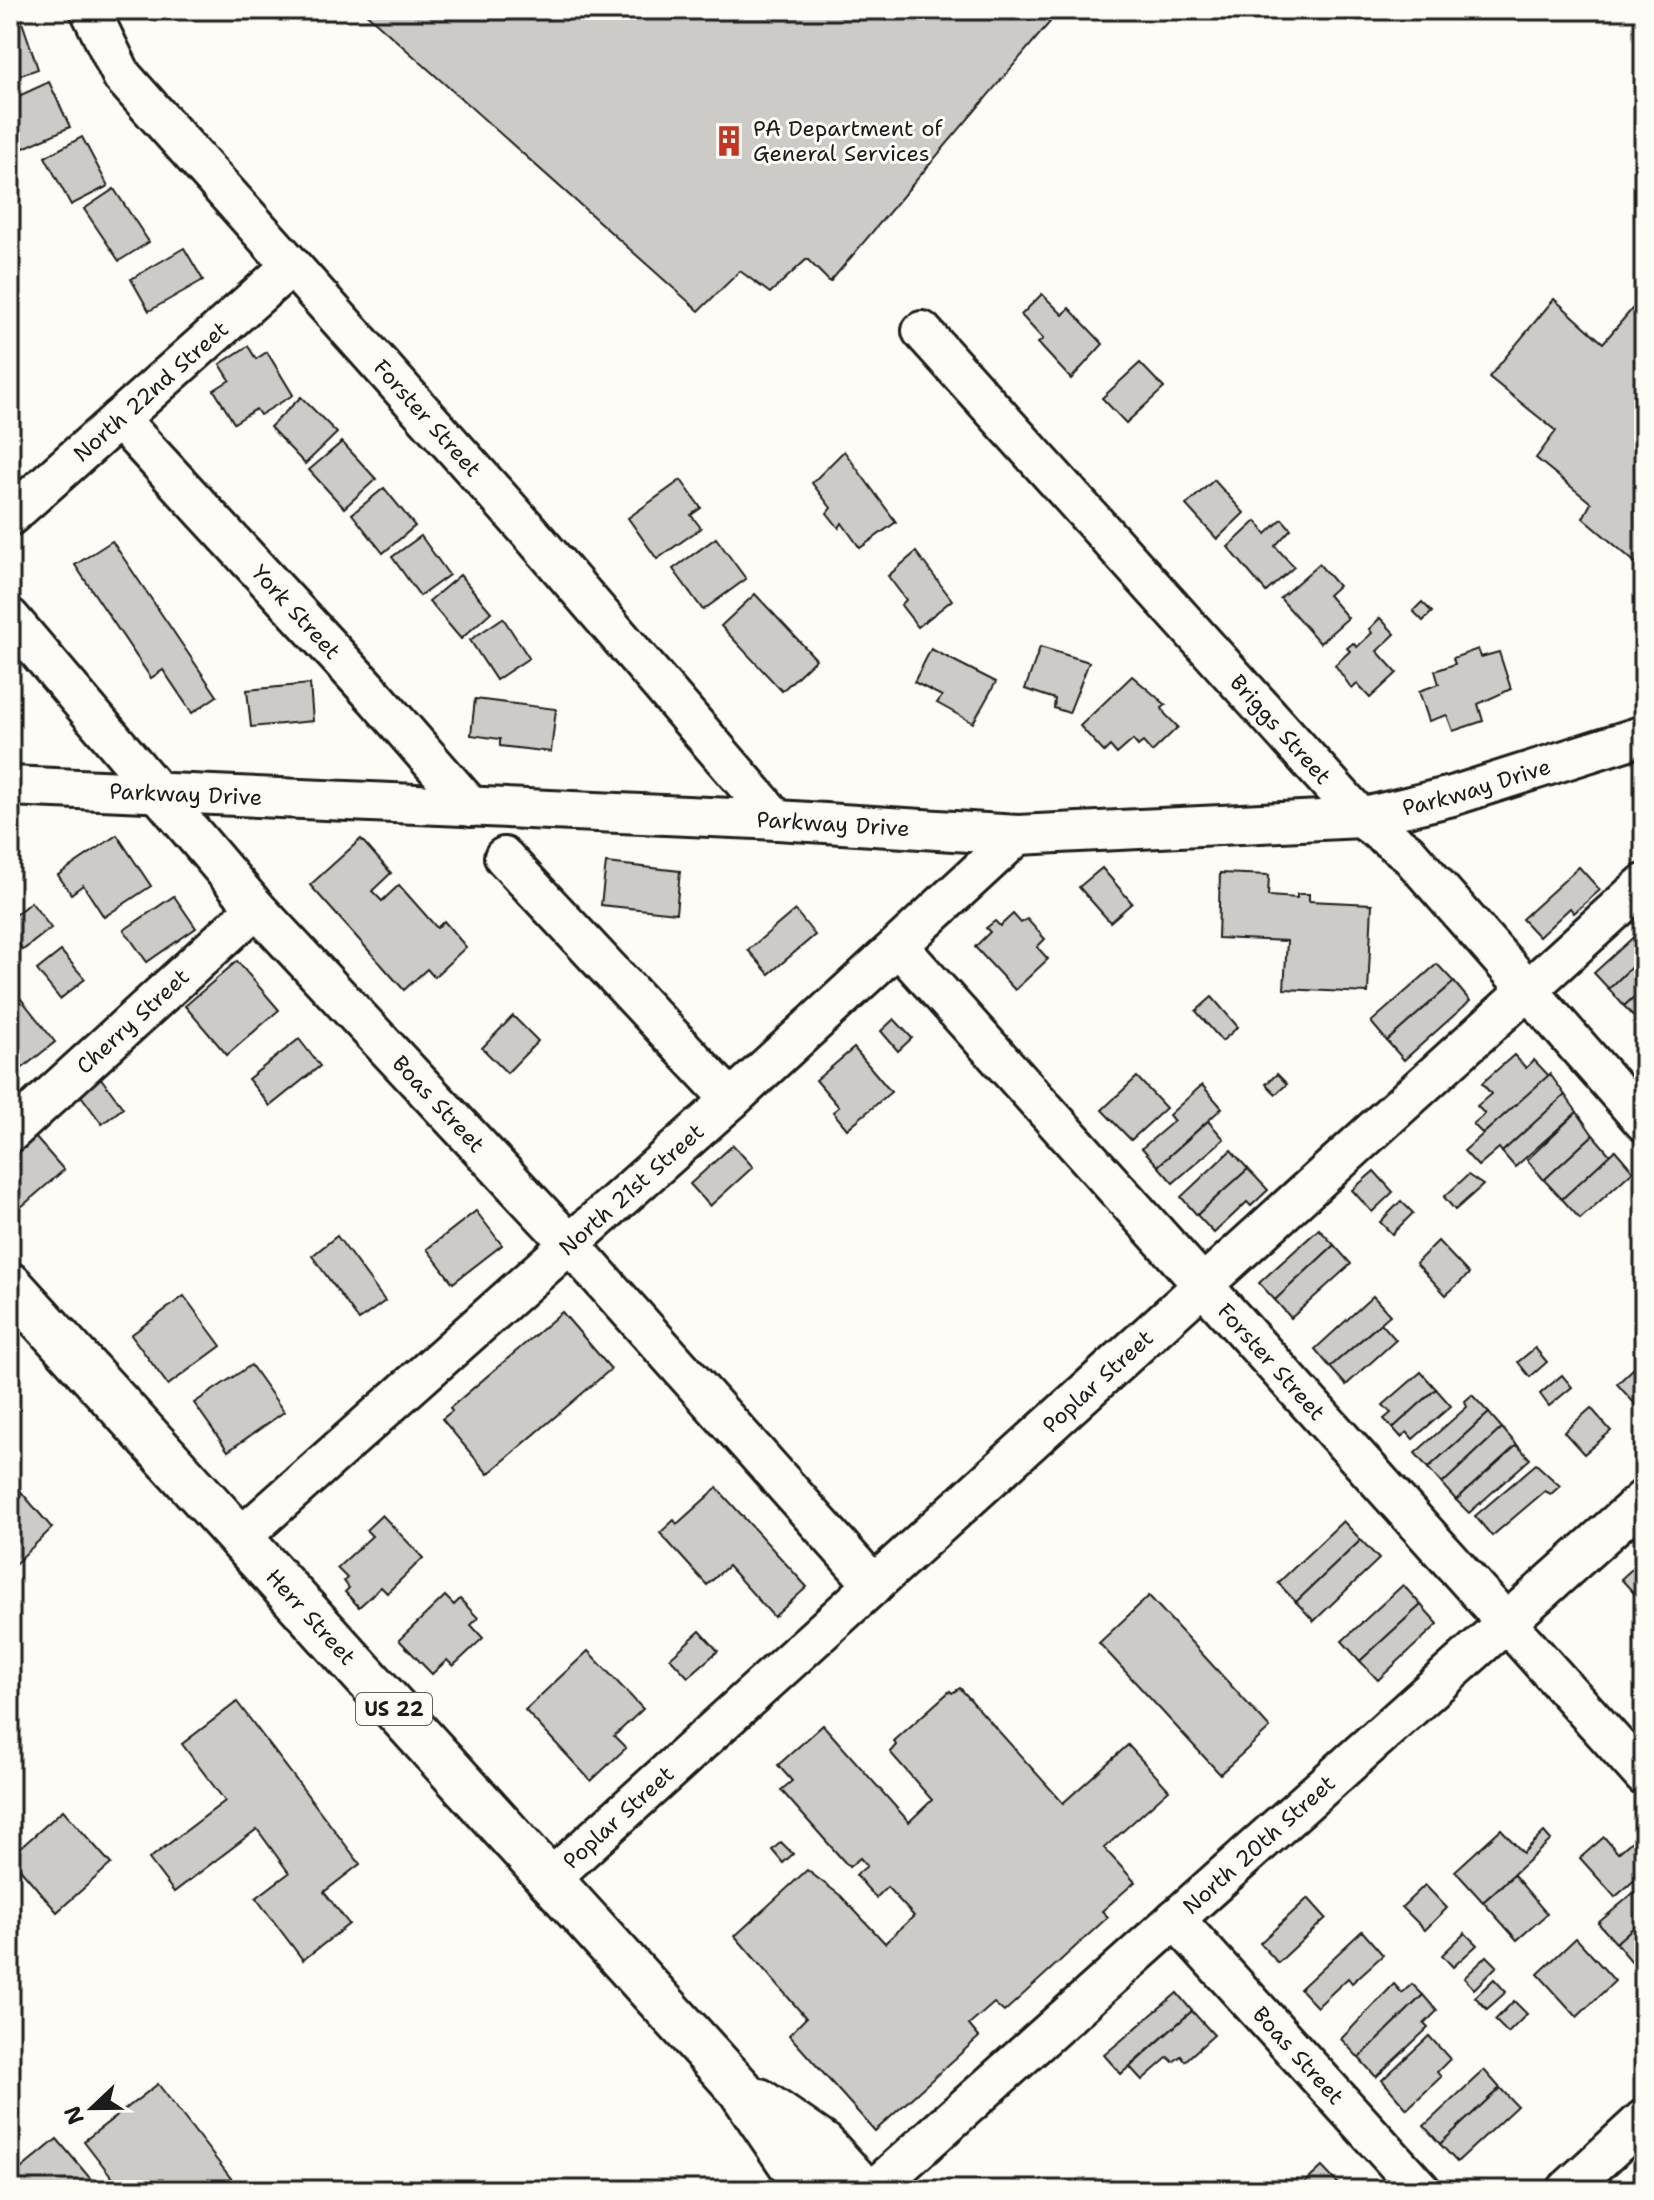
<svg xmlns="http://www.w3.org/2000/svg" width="1654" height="2200" font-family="'Shantell Sans',sans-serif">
<rect width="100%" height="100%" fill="#fdfcf7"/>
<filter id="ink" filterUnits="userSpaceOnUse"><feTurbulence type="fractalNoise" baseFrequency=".0125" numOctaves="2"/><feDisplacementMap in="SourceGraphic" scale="16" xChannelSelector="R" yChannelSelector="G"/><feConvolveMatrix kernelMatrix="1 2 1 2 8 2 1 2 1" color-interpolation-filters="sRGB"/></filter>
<g filter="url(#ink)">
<g fill="#cccbc8" stroke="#1c1c1c" stroke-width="2">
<path d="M362,10H1038L1050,22L830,282L807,259L770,293L740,271L699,311Z"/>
<path d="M21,19L38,69L10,79V23Z"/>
<path d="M49,82L70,127L15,152L10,140V119L17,116L10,100Z"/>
<path d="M82,137L108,186L71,205L45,157Z"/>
<path d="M114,189L149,242L119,261L84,209Z"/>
<path d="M184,248L203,280L149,311L131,279Z"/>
<path d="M1042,294L1063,315L1069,308L1103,344L1071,379L1038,343L1043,339L1021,315Z"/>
<path d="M1644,295V570L1583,518L1591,503L1536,458L1556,431L1489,377L1554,299L1603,343Z"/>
<path d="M248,346L256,359L267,352L293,395L260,415L256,409L234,423L214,390L230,380L220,364Z"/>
<path d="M1140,363L1164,388L1126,423L1102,398Z"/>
<path d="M301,397L337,433L305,464L270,427Z"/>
<path d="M342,442L376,479L344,508L309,470Z"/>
<path d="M844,451L896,522L860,548L842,523L839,528L827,513L831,508L812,483Z"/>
<path d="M681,480L701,508L691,515L701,528L657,559L628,518Z"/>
<path d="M1214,480L1244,513L1217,539L1186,505Z"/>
<path d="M384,488L415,526L383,553L352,514Z"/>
<path d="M1282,519L1291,529L1275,546L1294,567L1266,592L1228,547L1256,521L1266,534Z"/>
<path d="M421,536L449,575L420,596L392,557Z"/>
<path d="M716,538L746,579L703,610L673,569Z"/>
<path d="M112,541L217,696L192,713L163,670L151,678L75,565Z"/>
<path d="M916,552L952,600L918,627L901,605L906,600L888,576Z"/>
<path d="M1319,564L1338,586L1328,595L1348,618L1320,643L1280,598Z"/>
<path d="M460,575L491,612L461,639L429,601Z"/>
<path d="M755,594L816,659L782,691L721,626Z"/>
<path d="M1422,602L1432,612L1423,621L1413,611Z"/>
<path d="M503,618L529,658L496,680L470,640Z"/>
<path d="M1380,618L1395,634L1377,651L1397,673L1370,698L1357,684L1352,689L1335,665L1350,651L1347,648L1353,643L1357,647L1372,633L1369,629Z"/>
<path d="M1040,647L1089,662L1069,713L1054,708L1055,699L1025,689Z"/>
<path d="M931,649L996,682L973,723L937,703L942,696L914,682Z"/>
<path d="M1478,649L1481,657L1499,652L1511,689L1478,704L1483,721L1453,731L1447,715L1429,721L1419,691L1439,684L1435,671L1455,664L1453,658Z"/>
<path d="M1132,676L1166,705L1162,708L1165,714L1178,727L1152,752L1143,742L1138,746L1133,740L1117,754L1110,746L1104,752L1080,726Z"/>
<path d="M310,684L313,721L251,727L247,690Z"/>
<path d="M475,699L556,709L551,752L500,746V739L471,735Z"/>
<path d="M117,835L151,886L104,917L83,885L71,894L58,875Z"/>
<path d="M361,839L391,873L372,891L382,901L399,885L437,928L444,921L466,947L434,977L427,969L404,990L310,885Z"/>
<path d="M606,863L680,871L676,913L601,905Z"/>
<path d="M1579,867L1600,890L1574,913L1570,908L1539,937L1522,919Z"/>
<path d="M1102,868L1132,903L1110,922L1079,887Z"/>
<path d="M1220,873L1269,875L1268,896L1297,898V894H1309V901L1372,904L1368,993L1284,989L1287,941L1218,938Z"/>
<path d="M174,896L196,928L147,962L124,930Z"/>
<path d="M31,902L51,928L23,950L10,934V919Z"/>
<path d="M795,910L815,935L769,974L748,950Z"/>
<path d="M1013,914L1021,923L1027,919L1045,939L1037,947L1048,959L1015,990L975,947L990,932L986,928L995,921L1000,926Z"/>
<path d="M1639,932L1644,939V955L1609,989L1594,973Z"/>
<path d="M61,951L85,979L60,999L37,970Z"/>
<path d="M1644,955V988L1624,1006L1609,989Z"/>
<path d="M237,961L279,1010L227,1055L185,1006Z"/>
<path d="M1437,964L1454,982L1387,1041L1371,1022Z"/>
<path d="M1454,982L1470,1001L1404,1060L1387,1041Z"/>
<path d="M10,985L55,1042L10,1078Z"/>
<path d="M1644,988V1021L1641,1024L1624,1006Z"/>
<path d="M1212,997L1238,1027L1222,1041L1196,1011Z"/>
<path d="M513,1016L538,1041L507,1073L482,1048Z"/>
<path d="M894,1019L912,1038L898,1051L881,1031Z"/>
<path d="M299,1039L320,1066L270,1106L248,1079Z"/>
<path d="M854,1048L891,1092L847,1129L833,1112L839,1107L816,1080Z"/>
<path d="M1514,1055L1526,1068L1534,1060L1549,1076L1483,1134L1473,1124L1485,1114L1477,1106L1491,1094L1482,1083Z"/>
<path d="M1277,1074L1287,1084L1276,1094L1266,1084Z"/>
<path d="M1550,1074L1565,1095L1502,1152L1499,1148L1478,1166L1464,1151Z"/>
<path d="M100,1077L123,1108L102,1124L79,1093Z"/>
<path d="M1137,1077L1166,1108L1131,1140L1102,1110Z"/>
<path d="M1202,1085L1222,1108L1158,1166L1142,1148L1174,1121L1169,1115Z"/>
<path d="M1565,1095L1577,1112L1515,1167L1502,1152Z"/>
<path d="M1577,1112L1593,1135L1544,1180L1527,1160Z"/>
<path d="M1208,1121L1224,1139L1173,1183L1158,1166Z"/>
<path d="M1593,1135L1610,1155L1562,1199L1544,1180Z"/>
<path d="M35,1137L64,1170L13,1214L10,1210V1159Z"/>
<path d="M733,1145L753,1167L710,1206L690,1184Z"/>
<path d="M1231,1150L1248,1169L1197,1215L1181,1197Z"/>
<path d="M1615,1150L1633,1171L1580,1219L1562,1199Z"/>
<path d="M1248,1169L1268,1190L1251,1206L1247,1202L1214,1233L1197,1215Z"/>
<path d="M1374,1171L1393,1192L1372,1212L1352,1190Z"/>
<path d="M1468,1175L1483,1185L1455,1210L1444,1197Z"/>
<path d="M1401,1201L1413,1213L1392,1234L1380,1222Z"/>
<path d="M476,1211L502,1245L453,1283L427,1249Z"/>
<path d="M1319,1229L1334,1245L1275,1300L1259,1283Z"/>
<path d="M337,1236L385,1301L359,1320L312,1256Z"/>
<path d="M1438,1241L1469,1274L1446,1295L1416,1263Z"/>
<path d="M1334,1245L1351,1264L1291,1318L1275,1300Z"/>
<path d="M184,1296L221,1346L168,1385L131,1335Z"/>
<path d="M1373,1296L1390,1315L1330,1367L1315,1349Z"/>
<path d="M562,1312L611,1369L488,1474L442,1419L452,1411L450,1408Z"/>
<path d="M1381,1323L1396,1340L1346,1385L1330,1367Z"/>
<path d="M1535,1348L1547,1362L1530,1377L1518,1362Z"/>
<path d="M251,1365L284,1412L228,1451L194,1403Z"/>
<path d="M1634,1368L1644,1379V1414L1617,1384Z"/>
<path d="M1421,1372L1436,1389L1393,1428L1384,1419L1391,1413L1383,1405Z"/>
<path d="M1562,1375L1572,1387L1549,1406L1540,1394Z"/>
<path d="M1436,1389L1451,1406L1413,1439L1407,1432L1401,1437L1393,1428Z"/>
<path d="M1472,1395L1489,1413L1428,1468L1415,1453L1467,1407L1465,1401Z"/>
<path d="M1591,1408L1611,1431L1584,1454L1564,1432Z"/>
<path d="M1489,1413L1502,1428L1442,1484L1428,1468Z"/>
<path d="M1502,1428L1517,1445L1456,1500L1442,1484Z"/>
<path d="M1517,1445L1530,1459L1469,1513L1456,1500Z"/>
<path d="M1536,1464L1560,1486L1551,1494L1545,1491L1492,1536L1475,1516Z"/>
<path d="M10,1479L52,1528L10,1569Z"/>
<path d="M717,1488L807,1587L774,1617L728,1566L707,1585L660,1533L674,1520L677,1524Z"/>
<path d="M382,1515L423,1558L387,1593L381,1587L359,1607L345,1592L349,1588L344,1581L347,1578L337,1568L372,1536L366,1530Z"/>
<path d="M1343,1521L1361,1540L1296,1602L1278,1583Z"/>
<path d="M1361,1540L1379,1559L1314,1621L1296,1602Z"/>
<path d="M1644,1558V1604L1621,1579Z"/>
<path d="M1403,1585L1421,1605L1360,1661L1342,1641Z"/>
<path d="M445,1596L454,1605L460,1599L478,1618L471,1625L483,1638L453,1666L447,1660L432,1674L399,1640Z"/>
<path d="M1149,1596L1270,1728L1220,1774L1099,1643Z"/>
<path d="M1421,1605L1438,1624L1378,1680L1360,1661Z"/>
<path d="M700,1631L718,1651L688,1677L670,1658Z"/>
<path d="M588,1651L643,1709L614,1736L626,1748L591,1781L525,1710Z"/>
<path d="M960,1688L1063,1803L1128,1745L1169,1790L1104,1848L1135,1882L1102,1911L1108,1917L1004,2012L994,2003L969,2025L979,2037L875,2131L789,2035L806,2018L735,1936L807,1870L841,1896L885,1943L914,1916L887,1887L876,1898L856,1875L867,1866L860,1858L849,1867L781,1790L792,1781L778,1765L823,1725L909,1822L932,1800L890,1752L896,1745L894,1741L950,1691L952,1693Z"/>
<path d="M237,1702L360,1864L324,1892L349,1924L303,1960L256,1898L289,1873L257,1829L174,1892L149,1859L225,1801L182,1744Z"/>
<path d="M63,1810L111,1864L57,1912L10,1857Z"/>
<path d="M1501,1829L1523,1853L1544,1832L1551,1840L1483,1902L1455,1871Z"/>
<path d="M1604,1837L1618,1853L1632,1841L1644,1855V1872L1615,1897L1580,1858Z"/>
<path d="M781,1842L793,1854L783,1863L772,1850Z"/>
<path d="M1514,1875L1547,1914L1517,1940L1483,1902Z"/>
<path d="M1644,1884V1918L1616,1943L1598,1923Z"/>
<path d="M1425,1885L1447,1908L1425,1930L1402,1907Z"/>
<path d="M1308,1898L1326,1918L1278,1963L1260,1943Z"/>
<path d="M1644,1918V1953L1633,1963L1616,1943Z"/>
<path d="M1362,1931L1383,1955L1352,1983L1348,1978L1317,2007L1300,1989Z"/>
<path d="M1465,1933L1477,1945L1453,1967L1442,1955Z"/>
<path d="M1576,1938L1615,1981L1577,2017L1538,1974Z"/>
<path d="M1487,1956L1497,1966L1474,1989L1464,1978Z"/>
<path d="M1494,1979L1506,1992L1487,2009L1475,1997Z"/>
<path d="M1394,1984L1402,1993L1412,1984L1423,1995L1359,2058L1341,2039Z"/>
<path d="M1177,1993L1192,2011L1121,2074L1104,2055Z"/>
<path d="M1423,1995L1437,2011L1424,2024L1428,2028L1376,2077L1359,2058Z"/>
<path d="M1514,2001L1527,2014L1508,2033L1495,2020Z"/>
<path d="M1192,2011L1214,2035L1185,2061L1181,2056L1173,2062L1168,2057L1142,2080L1130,2067Z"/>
<path d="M1429,2036L1450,2059L1437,2072L1441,2077L1407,2109L1382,2080Z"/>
<path d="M1484,2070L1500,2088L1440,2144L1424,2126Z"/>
<path d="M158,2084L240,2190H122L84,2141Z"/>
<path d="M1500,2088L1517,2106L1457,2162L1440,2144Z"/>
<path d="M57,2139L100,2190H10V2178Z"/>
<path d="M1322,2167L1339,2185L1333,2190H1297Z"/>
</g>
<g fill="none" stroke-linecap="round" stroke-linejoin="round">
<defs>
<g id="minor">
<path id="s1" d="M90,10L122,76L526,528L777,820"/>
<path id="s2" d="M922,331L1361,818L1407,852L1644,1122"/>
<path id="s3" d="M119,419L376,698L471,807"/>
<path id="s4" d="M10,516L291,266"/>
<path id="s5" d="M10,618L256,908L569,1243L874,1585"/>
<path id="s6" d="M10,786L777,820L1018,835L1361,818L1452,796L1644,735"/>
<path d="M504,857L731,1100"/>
<path id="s7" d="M900,948L1644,1776"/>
<path id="s8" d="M10,1133L256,908"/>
<path id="s9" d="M240,1538L731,1100L1018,835"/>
<path id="s10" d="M550,1879L1644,884"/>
<path id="s11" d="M1175,1919L1421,2190"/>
<path id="s12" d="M873,2190L1644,1499"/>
<path d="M1567,2190L1644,2119"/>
</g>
<g id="major">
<path id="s13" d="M10,1285L740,2089L795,2170L814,2190"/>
<path d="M759,2101L823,2145L864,2190"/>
</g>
</defs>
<use href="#minor" stroke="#1c1c1c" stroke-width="44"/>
<use href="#major" stroke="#1c1c1c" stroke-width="50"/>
<use href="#minor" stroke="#fdfcf7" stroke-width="38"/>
<use href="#major" stroke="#fdfcf7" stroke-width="44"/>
</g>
</g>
<defs>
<symbol id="building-bare" viewBox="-9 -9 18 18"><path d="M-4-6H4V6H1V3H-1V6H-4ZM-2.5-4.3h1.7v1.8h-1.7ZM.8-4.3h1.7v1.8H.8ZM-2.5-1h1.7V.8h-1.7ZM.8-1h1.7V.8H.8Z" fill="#c8321e" stroke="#fdfcf7" stroke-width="2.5" paint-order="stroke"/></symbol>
</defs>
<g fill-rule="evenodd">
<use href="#building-bare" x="707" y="119" width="44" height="44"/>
</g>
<g text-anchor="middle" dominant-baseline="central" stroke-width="6" stroke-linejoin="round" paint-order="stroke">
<rect fill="#fdfcf7" stroke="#605f5e" stroke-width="2" x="356" y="1693" width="76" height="32" rx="6"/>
<g font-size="20" font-weight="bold" fill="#1c1c1c">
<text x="394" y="1709">US 22</text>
</g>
<g font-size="22" fill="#1c1c1c" stroke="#fdfcf7" text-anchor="start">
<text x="753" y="128">PA Department of<tspan x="753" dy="25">General Services</tspan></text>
</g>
<g font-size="22" fill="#1c1c1c" stroke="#fdfcf7">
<text stroke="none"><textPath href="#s4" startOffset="188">North 22nd Street</textPath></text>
<text stroke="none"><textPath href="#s1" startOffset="532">Forster Street</textPath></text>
<text stroke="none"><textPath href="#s3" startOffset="262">York Street</textPath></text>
<text stroke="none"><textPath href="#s2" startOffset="536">Briggs Street</textPath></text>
<text stroke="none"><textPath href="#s6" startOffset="1472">Parkway Drive</textPath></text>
<text stroke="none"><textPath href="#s6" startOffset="176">Parkway Drive</textPath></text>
<text stroke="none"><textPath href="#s6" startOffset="824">Parkway Drive</textPath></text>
<text stroke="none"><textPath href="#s8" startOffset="166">Cherry Street</textPath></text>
<text stroke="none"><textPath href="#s5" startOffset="648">Boas Street</textPath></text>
<text stroke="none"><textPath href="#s9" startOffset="524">North 21st Street</textPath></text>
<text stroke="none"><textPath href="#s7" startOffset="556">Forster Street</textPath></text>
<text stroke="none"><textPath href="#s10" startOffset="740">Poplar Street</textPath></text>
<text stroke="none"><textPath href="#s13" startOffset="448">Herr Street</textPath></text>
<text stroke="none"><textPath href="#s10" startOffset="92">Poplar Street</textPath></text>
<text stroke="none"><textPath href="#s12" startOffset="518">North 20th Street</textPath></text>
<text stroke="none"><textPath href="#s11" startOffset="184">Boas Street</textPath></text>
</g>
</g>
<rect width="1654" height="2200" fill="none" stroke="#fdfcf7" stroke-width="40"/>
<rect x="20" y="20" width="1614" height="2160" fill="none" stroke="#1c1c1c" stroke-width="3" filter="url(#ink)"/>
<g transform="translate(92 2108) rotate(248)" stroke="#fdfcf7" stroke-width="6" paint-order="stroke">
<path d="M0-6L14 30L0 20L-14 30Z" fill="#1c1c1c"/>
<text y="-12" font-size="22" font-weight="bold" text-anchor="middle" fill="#1c1c1c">N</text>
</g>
</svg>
